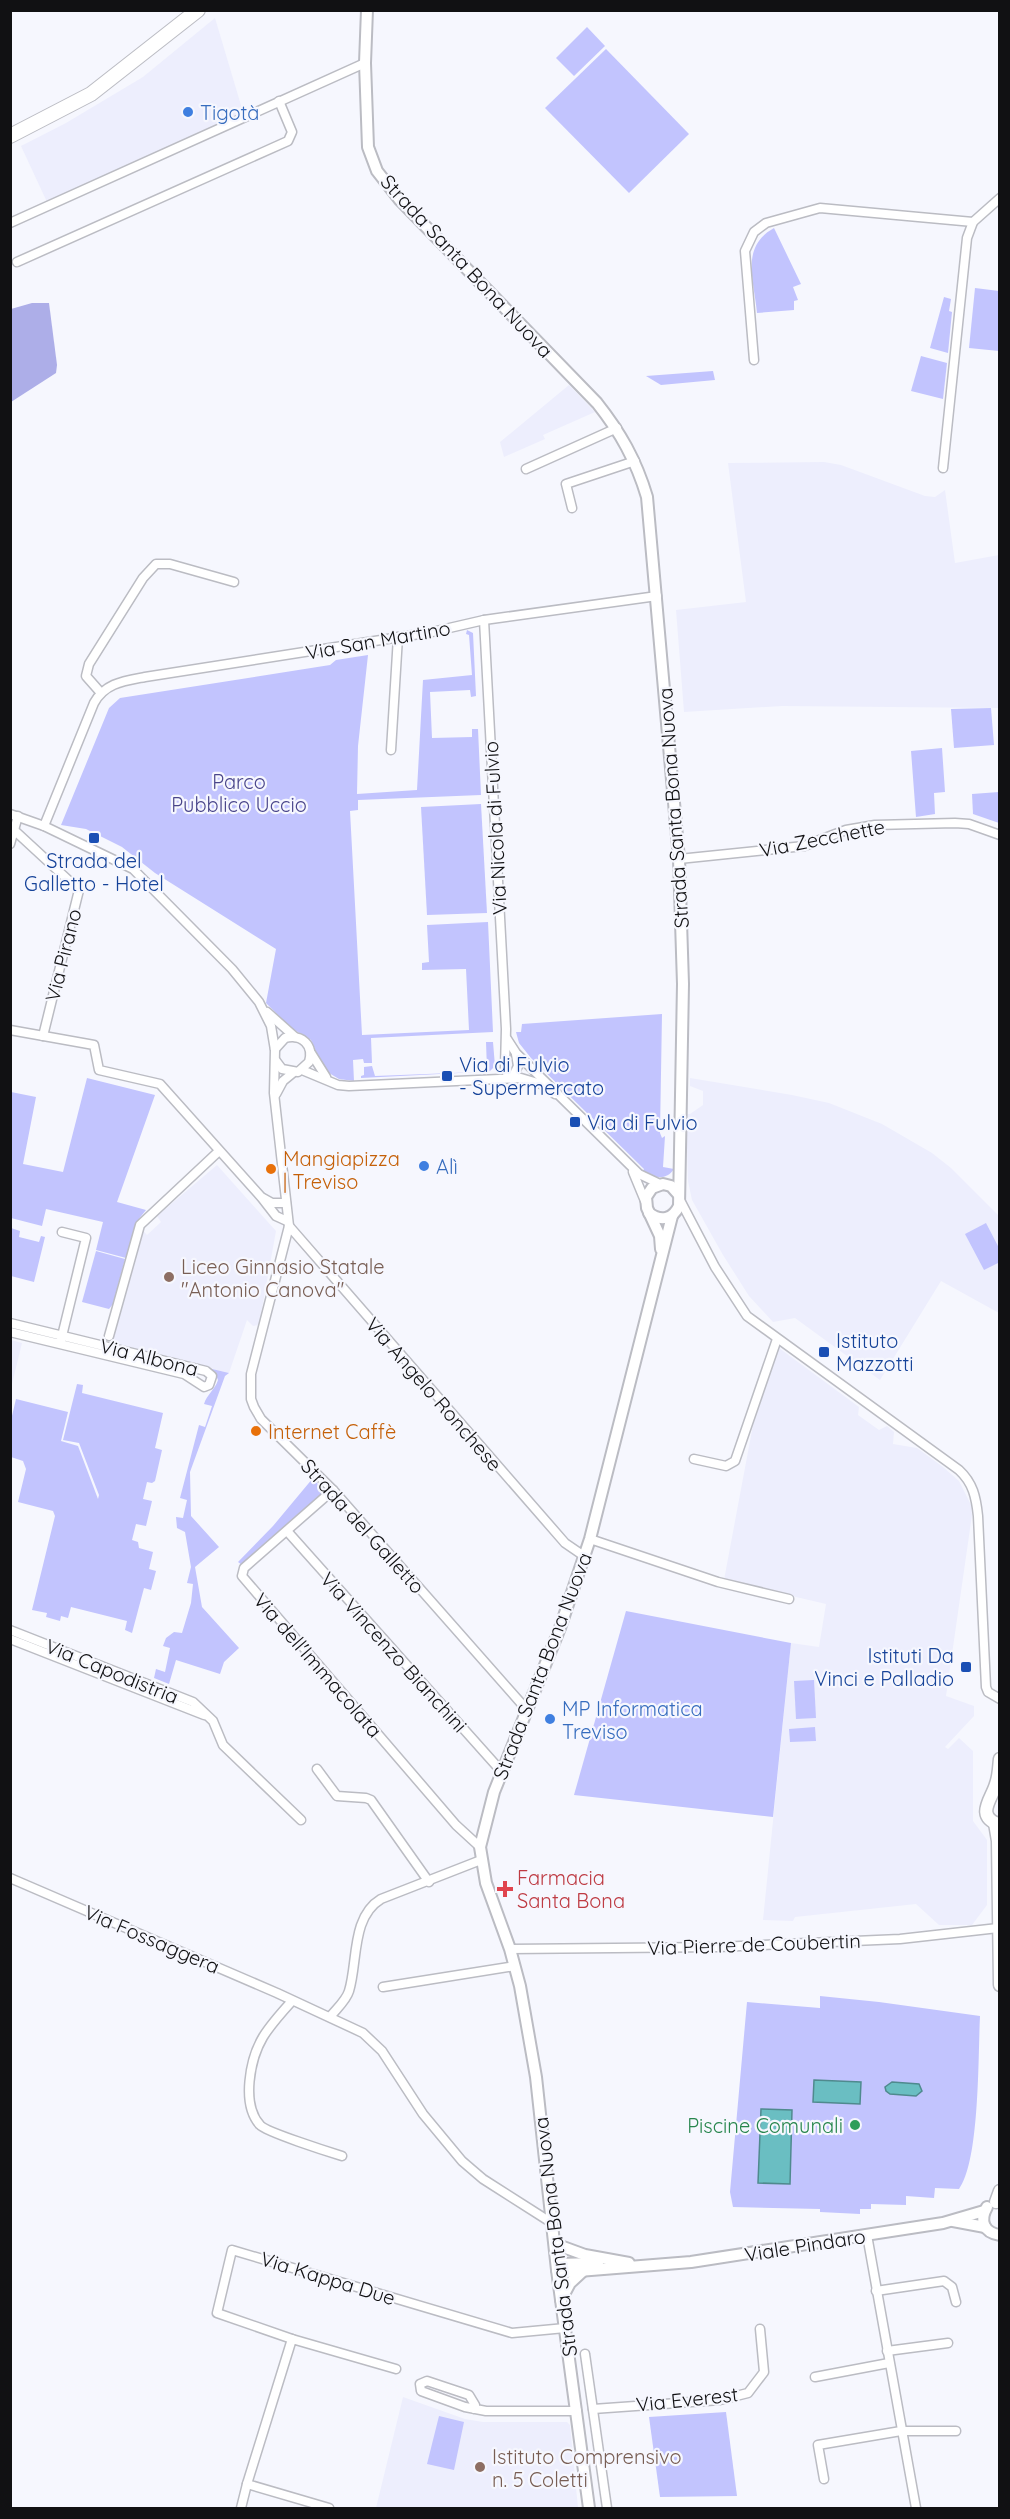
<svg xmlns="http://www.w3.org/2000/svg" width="1010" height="2519" font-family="Quicksand,sans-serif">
<rect width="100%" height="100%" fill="#f6f7fe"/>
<g fill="#edeefd">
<path d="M215,18L243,112L47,202L21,146L66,123L143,77Z"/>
<path d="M569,385L595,412L543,435L545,439L504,457L500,442Z"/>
<path d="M824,462L841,465L925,496L935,497L945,490L955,563L999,555V708L782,706L684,712L676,610L746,602L728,463Z"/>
<path d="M690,1078L792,1095L829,1103L882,1124L932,1153L951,1168L999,1216V1313L941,1281L880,1380L795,1318L773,1322L749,1296L723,1255L692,1200L688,1181L686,1114H690L703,1105V1091L690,1086Z"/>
<path d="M217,1165L276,1231L259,1325L253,1326L247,1320L229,1373L111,1344L141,1228L147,1235L161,1222L157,1216Z"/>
<path d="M11,1340L22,1343L11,1388L10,1340Z"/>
<path d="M779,1348L859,1407L858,1415L879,1430L887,1426L894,1432L893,1444L917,1448L943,1467L959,1481L971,1505L972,1515L946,1696L974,1706V1716L945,1747L948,1749L959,1738L973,1751V1821L987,1840V1905L972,1925H939L916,1904L795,1917L793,1921L763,1920L791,1643L819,1647L826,1604L724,1580L753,1425Z"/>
<path d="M403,2397L465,2419L483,2422H567L570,2425L578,2508H376Z"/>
</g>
<g fill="#c2c4fe">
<path d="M587,27L605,46L574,76L556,58Z"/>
<path d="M606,49L689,134L629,193L545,108Z"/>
<path d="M774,228L801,284L793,287L798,300L794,301V310L757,313C754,280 740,247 774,228Z"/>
<path d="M975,288L999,291V351L969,348Z"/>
<path d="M944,297L951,299L949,311L952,312L948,353L930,348Z"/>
<path d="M921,356L947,363L943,399L911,391Z"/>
<path d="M713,371L715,380L661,385L646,376Z"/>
<path d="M467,630L473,633L476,696L471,697L470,690L430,692L432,738L472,737V729H478L481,795L358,800V810L350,811L362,1035L469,1030L466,969L422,970V963L429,962L427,925L488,922L493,1032L371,1038L372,1063H364L363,1059L353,1060L354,1081L339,1079L324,1070L311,1040L291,1028L266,1003L276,949L155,873L122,847L86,829L61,825L109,708L120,698L330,665L336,660L368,655L358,746L357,794L417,790L423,680L472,675L469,635L466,634Z"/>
<path d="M991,708L994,745L954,748L951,709Z"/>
<path d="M942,748L945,792L934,793L935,814L916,817L911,751Z"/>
<path d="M999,792V823L973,814L972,794Z"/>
<path d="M481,804L487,913L427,915L421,807Z"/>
<path d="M662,1014L660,1133L662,1138L665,1136L663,1167L674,1169C666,1181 654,1178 643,1171L644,1169L531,1058L519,1043L516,1032H521L522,1024Z"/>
<path d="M486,1042H493L495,1066L490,1071L482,1072L487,1070Z"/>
<path d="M372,1066L375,1076L478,1072L361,1078V1076L364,1075V1067Z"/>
<path d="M87,1078L155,1095L117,1202L146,1210L138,1220L129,1255L126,1258L96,1250L103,1222L46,1209L42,1226L11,1218V1092L36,1097L23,1164L63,1172Z"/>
<path d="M986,1223L999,1248L1000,1262L984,1270L965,1234Z"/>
<path d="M11,1228L20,1231L19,1237L39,1242L41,1236L45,1237L34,1282L11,1276Z"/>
<path d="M96,1251L125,1259L113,1304L109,1309L82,1302Z"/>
<path d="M204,1367L229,1373L225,1376L190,1472L191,1516L219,1547L195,1567L202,1607L239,1648L224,1662L220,1674L176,1660L169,1684L154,1678L156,1669L165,1672L170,1648L163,1646L166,1638L174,1632L182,1633L191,1603L193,1584L187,1583L191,1567L185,1532L177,1528L176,1517L183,1518L187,1500L180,1498L199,1425L205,1427L212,1406L204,1404C207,1394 215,1390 218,1380L215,1373Z"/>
<path d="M77,1384L83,1385L82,1393L163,1413L155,1448L162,1450L155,1481L152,1483L147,1482L143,1499L152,1501L146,1526L136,1524L132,1540L138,1542L139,1548L153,1552L149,1569L156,1571L151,1590L144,1588L132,1633L125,1630L127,1621L71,1607L68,1618L61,1616L60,1621L46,1617L47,1613L32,1610L55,1516L53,1511L18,1502L26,1469L23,1461L11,1457V1420L16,1399L68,1412L61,1441L78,1446L98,1499L99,1495L79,1443L63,1440Z"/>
<path d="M313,1478L322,1489L321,1494L242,1565L238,1562L273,1526Z"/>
<path d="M626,1611L791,1643L773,1817L574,1795Z"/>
<path d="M814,1680L816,1718L796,1719L794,1681Z"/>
<path d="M815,1727L816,1741L790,1742L789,1729Z"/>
<path d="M820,1996L879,2002L980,2016C978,2055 980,2161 959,2189L935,2188L934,2198L906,2196V2205L871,2204V2209H860V2214L820,2212V2209L733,2207L730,2192L747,2002L820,2008Z"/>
<path d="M726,2412L737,2496L660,2497L649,2417Z"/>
<path d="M439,2416L464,2422L454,2470L427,2464Z"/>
</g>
<path fill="#adaee8" d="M32,303H49L57,365L56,373L11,402V309Z"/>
<g fill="#6abec2" stroke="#4f8a8e" stroke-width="1.5">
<path d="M814,2080L861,2082L860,2104L813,2102Z"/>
<path d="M892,2082L919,2084L922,2091L916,2096L890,2094L886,2091L885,2087Z"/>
<path d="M761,2109L792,2110L790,2184L758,2183Z"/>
</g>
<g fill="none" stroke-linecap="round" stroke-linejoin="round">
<defs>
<g id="minor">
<path d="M10,223L365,63"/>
<path d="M17,262L288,141L292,132L279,101"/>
<path d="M754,360L745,251L754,232L766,223L820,208L973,222"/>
<path d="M943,468L967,238L973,222L1000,198"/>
<path d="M526,469L617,428"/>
<path d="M572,508L566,484L635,461"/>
<path d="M484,620L506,1029L505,1068L509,1078"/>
<path d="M101,693L86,676L89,664L143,578L156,564H170L234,582"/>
<path d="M391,750L398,637"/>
<path d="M10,814L44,826L133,869L232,969L259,1002L271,1026L275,1050L274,1093L289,1226L251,1374V1399L254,1407L261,1419L333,1490L527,1710"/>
<path d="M44,826L94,703C105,683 124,681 145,677L432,632L484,620L657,596"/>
<path d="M14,830L79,890L43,1036"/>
<path d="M10,844L18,816"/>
<path d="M679,859L804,846L846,830L875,825L955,823L969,824L1000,835"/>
<path d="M267,1012L295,1037"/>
<path d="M10,1030L94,1045L99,1070L160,1084L262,1198L276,1216L287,1221"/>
<path d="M507,1039L516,1053L639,1174L660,1184"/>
<path d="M275,1049L285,1038C302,1034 314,1045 309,1062L298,1072L282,1069L276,1061"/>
<path d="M311,1053L326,1077"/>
<path d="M302,1070L338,1085L349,1086L521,1078L541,1084L555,1094"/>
<path d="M512,1078L518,1066L516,1054"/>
<path d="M276,1094L283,1081L294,1072"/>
<path d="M633,1172L645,1201"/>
<path d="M263,1198L272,1203H286"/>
<path d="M680,1200L715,1267L747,1316L959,1470C973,1483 976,1497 978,1516L986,1687L988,1692L1000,1699"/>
<path d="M289,1226L565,1543L584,1556"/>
<path d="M10,1323L206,1371L212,1376L209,1385L204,1387L184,1374L10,1332"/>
<path d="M109,1336L140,1225L219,1151"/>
<path d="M61,1340L86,1238L62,1232"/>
<path d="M694,1459L726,1466L735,1461L777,1339"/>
<path d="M333,1490L244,1568L242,1576L456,1825L480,1847"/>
<path d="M287,1531L502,1772"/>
<path d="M590,1539L718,1582L789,1599"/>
<path d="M10,1630L193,1702L213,1721L223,1745L301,1820"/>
<path d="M10,1639L204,1715"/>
<path d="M317,1769L337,1796L366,1798L371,1800L429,1882"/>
<path d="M10,1878L277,1993L363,2033L382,2051L423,2114L462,2161L483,2179L552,2223"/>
<path d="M510,1949L718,1947L900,1939L998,1928"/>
<path d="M383,1987L515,1966"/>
<path d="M292,2001C282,2012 271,2024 263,2037C250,2059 241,2104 260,2125C266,2132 329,2152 342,2156"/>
<path d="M330,2017C336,2009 346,2001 349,1991C358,1962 351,1917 381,1899L481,1860"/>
<path d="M867,2235L916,2508"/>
<path d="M876,2291L944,2281L952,2287L956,2302"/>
<path d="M292,2339L217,2313L232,2250L512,2333L565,2328"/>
<path d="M887,2351L948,2343"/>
<path d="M585,2354L607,2508"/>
<path d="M815,2377L889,2363"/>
<path d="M474,2409L475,2405L469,2395L427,2381L420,2384L421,2391L465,2407L486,2411H577"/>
<path d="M593,2409L720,2400L748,2393L764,2372L760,2329"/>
<path d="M824,2479L818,2445L901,2431H956"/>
<path d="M241,2508L247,2484"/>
<path d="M329,2508L247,2484L292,2339L396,2369"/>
</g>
<g id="tertiary">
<path d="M367,10L365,63L368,147L377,171L399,199L597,403C620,432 636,460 647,497L679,859L683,984L679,1206C673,1219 661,1222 649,1213"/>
<path d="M661,1249L660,1236L647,1208L646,1197L652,1188L663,1184L671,1186L679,1195"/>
<path d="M987,2207C979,2221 984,2233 1000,2235"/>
<path d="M953,2221L985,2227"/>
<path d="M555,2244L585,2255L629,2263"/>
<path d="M557,2264L598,2263"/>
<path d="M557,2270L566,2272L691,2262L943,2223L984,2211"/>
<path d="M561,2300L570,2283L584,2270"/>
<path d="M589,2508L557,2270L536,2077L520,1986L510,1949L486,1883L480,1847L494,1792L560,1628L590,1539L672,1216"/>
</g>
<g id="secondary">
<path d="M1000,1759C999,1767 999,1776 996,1784C992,1799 974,1816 1000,1825"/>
<path d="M995,1823L998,1841L1000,1985"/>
<path d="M996,2202L1000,2191"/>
</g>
<path id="primary" d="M10,136L91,94L198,10"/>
</defs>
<use href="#minor" stroke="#bbbcc3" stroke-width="11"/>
<use href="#tertiary" stroke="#bbbcc3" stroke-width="14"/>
<use href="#secondary" stroke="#bbbcc3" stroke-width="15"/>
<use href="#primary" stroke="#bbbcc3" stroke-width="16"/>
<use href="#minor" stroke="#fff" stroke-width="8"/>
<use href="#tertiary" stroke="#fff" stroke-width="10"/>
<use href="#secondary" stroke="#fff" stroke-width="12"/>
<use href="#primary" stroke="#fff" stroke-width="14"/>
</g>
<g fill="#3f7fe0" stroke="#f6f7fe" stroke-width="2">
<circle cx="188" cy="112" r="6"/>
<circle cx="424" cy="1166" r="6"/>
<circle cx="550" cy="1719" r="6"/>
</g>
<g fill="#1a4fb4" stroke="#f6f7fe" stroke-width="2">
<rect x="88" y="832" width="12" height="12" rx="3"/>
<rect x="441" y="1070" width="12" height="12" rx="3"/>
<rect x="569" y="1116" width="12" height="12" rx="3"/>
<rect x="818" y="1346" width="12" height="12" rx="3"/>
<rect x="960" y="1661" width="12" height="12" rx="3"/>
</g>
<g fill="#e8710a" stroke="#f6f7fe" stroke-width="2">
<circle cx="271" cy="1169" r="6"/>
<circle cx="256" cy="1431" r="6"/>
</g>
<g fill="#8d6e63" stroke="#f6f7fe" stroke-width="2">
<circle cx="169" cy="1277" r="6"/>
<circle cx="480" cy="2467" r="6"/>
</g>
<path fill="#e0444e" stroke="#f6f7fe" stroke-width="2" d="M502 1880h6v6h6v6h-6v6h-6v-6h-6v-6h6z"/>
<circle fill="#2e9e5b" stroke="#f6f7fe" stroke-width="2" cx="855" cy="2125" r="6"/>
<g text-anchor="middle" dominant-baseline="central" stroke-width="4.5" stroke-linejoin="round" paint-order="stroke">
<g font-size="20" fill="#366cbe" stroke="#f6f7fe" text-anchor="start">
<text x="200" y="112">Tigotà</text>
<text x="436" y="1166">Alì</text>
<text x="562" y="1708">MP Informatica<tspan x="562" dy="23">Treviso</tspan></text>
</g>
<g font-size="20" fill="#111113" stroke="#f6f7fe">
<text transform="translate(467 266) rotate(47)">Strada Santa Bona Nuova</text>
<text transform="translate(378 640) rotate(-10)">Via San Martino</text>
<text transform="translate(673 808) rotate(-94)">Strada Santa Bona Nuova</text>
<text transform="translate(495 828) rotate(-93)">Via Nicola di Fulvio</text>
<text transform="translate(822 838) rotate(-11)">Via Zecchette</text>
<text transform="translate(63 955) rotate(-76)">Via Pirano</text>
<text transform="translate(149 1357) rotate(14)">Via Albona</text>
<text transform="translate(434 1394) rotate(49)">Via Angelo Ronchese</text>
<text transform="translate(363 1526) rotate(48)">Strada del Galletto</text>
<text transform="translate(394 1652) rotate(48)">Via Vincenzo Bianchini</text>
<text transform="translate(318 1665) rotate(49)">Via dell'Immacolata</text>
<text transform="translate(542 1666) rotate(-69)">Strada Santa Bona Nuova</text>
<text transform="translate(112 1671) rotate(22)">Via Capodistria</text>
<text transform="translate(152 1939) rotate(23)">Via Fossaggera</text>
<text transform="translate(754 1944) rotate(-2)">Via Pierre de Coubertin</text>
<text transform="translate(555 2237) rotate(-97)">Strada Santa Bona Nuova</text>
<text transform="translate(805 2245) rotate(-9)">Viale Pindaro</text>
<text transform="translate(328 2278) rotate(17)">Via Kappa Due</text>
<text transform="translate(687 2399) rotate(-6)">Via Everest</text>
</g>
<g font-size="20" fill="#49458b" stroke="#f6f7fe">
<text x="239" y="781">Parco<tspan x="239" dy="23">Pubblico Uccio</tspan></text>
</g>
<g font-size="20" fill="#164399" stroke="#f6f7fe" text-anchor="start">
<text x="94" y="860" text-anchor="middle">Strada del<tspan x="94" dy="23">Galletto - Hotel</tspan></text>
<text x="459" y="1064">Via di Fulvio<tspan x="459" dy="23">- Supermercato</tspan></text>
<text x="587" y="1122">Via di Fulvio</text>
<text x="836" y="1340">Istituto<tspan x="836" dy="23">Mazzotti</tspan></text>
<text x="954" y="1655" text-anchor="end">Istituti Da<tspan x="954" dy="23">Vinci e Palladio</tspan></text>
</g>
<g font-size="20" fill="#c56008" stroke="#f6f7fe" text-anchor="start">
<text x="283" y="1158">Mangiapizza<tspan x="283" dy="23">| Treviso</tspan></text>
<text x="268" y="1431">Internet Caffè</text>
</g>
<g font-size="20" fill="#785e54" stroke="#f6f7fe" text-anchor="start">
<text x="181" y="1266">Liceo Ginnasio Statale<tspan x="181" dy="23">"Antonio Canova"</tspan></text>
<text x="492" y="2456">Istituto Comprensivo<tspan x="492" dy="23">n. 5 Coletti</tspan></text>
</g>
<g font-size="20" fill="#be3a42" stroke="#f6f7fe" text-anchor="start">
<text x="517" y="1877">Farmacia<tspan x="517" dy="23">Santa Bona</tspan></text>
</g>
<g font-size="20" fill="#27864d" stroke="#f6f7fe" text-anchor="end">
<text x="843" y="2125">Piscine Comunali</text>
</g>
</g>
<rect width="1010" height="2519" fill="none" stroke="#111113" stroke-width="24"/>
</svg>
